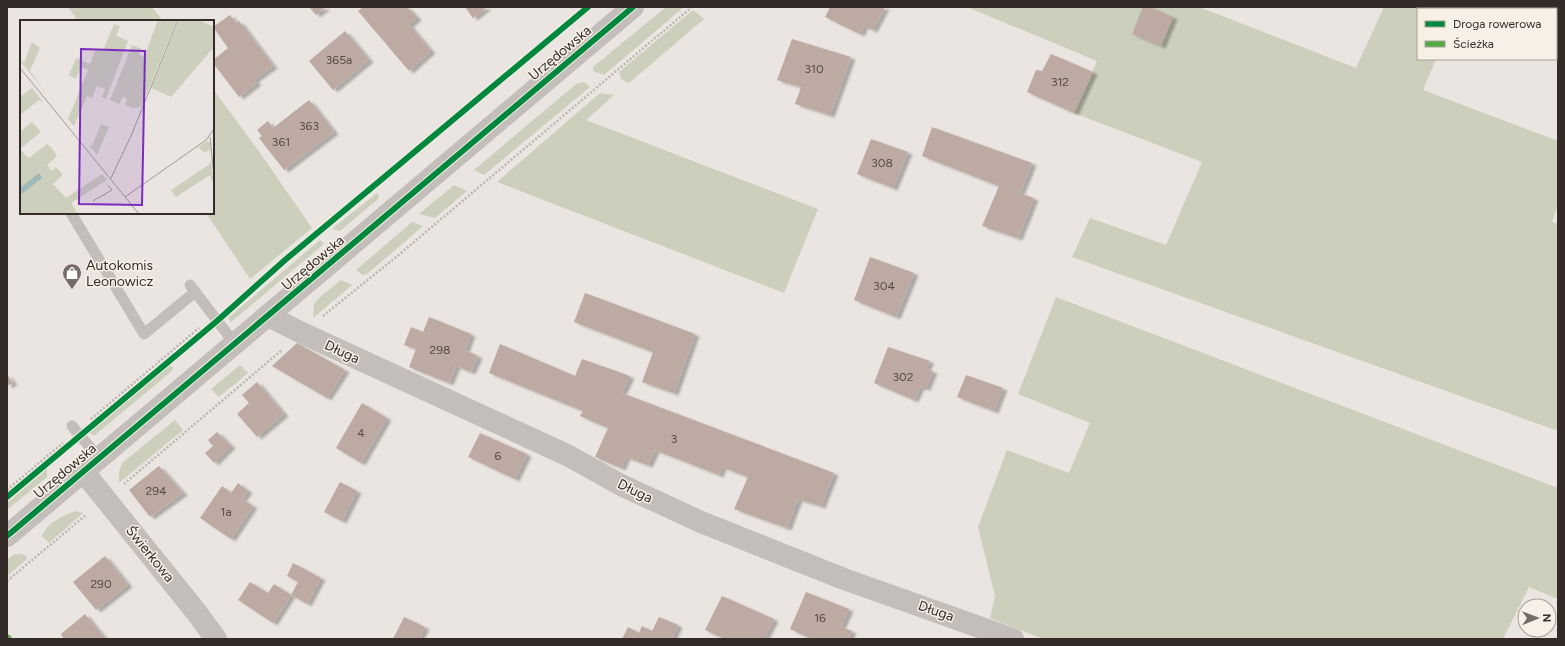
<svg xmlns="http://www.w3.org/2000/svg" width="1565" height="646" font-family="Figtree,sans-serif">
<defs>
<filter id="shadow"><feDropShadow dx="4.5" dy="2.5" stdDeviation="1" flood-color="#0004"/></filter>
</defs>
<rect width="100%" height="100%" fill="#eae5e0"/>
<g fill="#cbcfbb">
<path d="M68,7H152L163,21H78Z"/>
<path d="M666,7H684L604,75L593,71V67Z"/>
<path d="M967,7H1199L1356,68L1384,7H1458L1457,9H1418V59H1436L1423,90L1558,141V204L1552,222L1558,224V431L1072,257L1090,218L1166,245L1202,162L1074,113L1097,61Z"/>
<path d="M693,10L704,19L629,83L621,79L619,72Z"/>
<path d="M584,82L590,87L484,175L474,170L576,84Z"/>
<path d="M213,89L258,150L312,228L250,279L206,213H213Z"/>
<path d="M600,93L614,95L586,120L818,209L784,293L497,182Z"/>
<path d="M454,185L467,191L435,218L419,214Z"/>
<path d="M377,193L379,196L378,199L340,231L335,230L333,228Z"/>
<path d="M412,222L423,226L367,274L363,275L356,270Z"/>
<path d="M320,240L324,244L231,322L228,318Z"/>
<path d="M341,280L352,285L313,318L314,304L319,298Z"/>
<path d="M1056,297L1558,488V599L1529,587L1503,639H1043L990,618L995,596L978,527L1007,450L1069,473L1090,423L1018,394Z"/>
<path d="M240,365L248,373L219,397L211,389Z"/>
<path d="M169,366L173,367L172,371L95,435L91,434L90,432Z"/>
<path d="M175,420L183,430L119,483V472L122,463Z"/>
<path d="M47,469V477L7,510V503Z"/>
<path d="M75,511L83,513L49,543L42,536C46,524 63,515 75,511Z"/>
<path d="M18,554H22L27,557L26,560L7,576V560L13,555Z"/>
</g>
<g fill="#bdaaa3" filter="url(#shadow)">
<path d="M309,7H326L316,15Z"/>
<path d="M363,7H407L417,18L409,25L431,51L409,71L358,11Z"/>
<path d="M465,7H487L473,18Z"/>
<path d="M830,7H885L873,30L864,26L860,34L825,17Z"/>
<path d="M1143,7H1150L1173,17L1161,46L1132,34Z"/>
<path d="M230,15L236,23L239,21L273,66L254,80L257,83L239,97L213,63V60L228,48L213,27Z"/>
<path d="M345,31L369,60L333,90L309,61Z"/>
<path d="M792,39L851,57L830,115L795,104L801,87L777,80Z"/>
<path d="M1051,54L1093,72L1074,113L1027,92L1036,70L1042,71Z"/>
<path d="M309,100L334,132L284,170L259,138L262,136L257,130L268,121L273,128Z"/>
<path d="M932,127L1032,163L1020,193L1034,198L1018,238L982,226L999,186L922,156Z"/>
<path d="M871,139L908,152L893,188L857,174Z"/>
<path d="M870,257L914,273L896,317L854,300Z"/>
<path d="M585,293L695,334L674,393L642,382L653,352L574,322Z"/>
<path d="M429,317L471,334L465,350L478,356L471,372L456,366L449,383L409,367L416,349L404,345L411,327L423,332Z"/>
<path d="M297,343L345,370L327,398L272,366Z"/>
<path d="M500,344L575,376L582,359L630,376L622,393L834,473L821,506L798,499L787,528L734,509L748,477L722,467L719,475L655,450L648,465L626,457L621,468L595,457L608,428L580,416L583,411L489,373Z"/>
<path d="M888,347L930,361L926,369L933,371L926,388L920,387L914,400L874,383Z"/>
<path d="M7,374L13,383L7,386Z"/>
<path d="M966,375L1003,388L994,411L957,397Z"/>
<path d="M257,382L284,414L257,437L237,414L249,403L242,395Z"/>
<path d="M362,403L387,418L361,463L336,448Z"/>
<path d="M217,432L231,446L214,463L205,453L213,446L208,440Z"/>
<path d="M480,433L527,454L515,479L468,457Z"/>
<path d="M159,466L183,493L150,517L129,490Z"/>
<path d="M340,482L357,491L342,521L324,512Z"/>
<path d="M238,483L248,491L242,499L253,506L231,539L200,518L222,486L231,493Z"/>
<path d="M105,556L128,585L96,610L73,582Z"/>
<path d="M293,563L321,578L307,604L291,595L298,582L287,576Z"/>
<path d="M250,582L268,593L274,584L291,595L273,623L238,600Z"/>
<path d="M806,592L849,609L841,627L852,631L848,639H812L790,629Z"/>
<path d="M722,596L774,619L764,639H725L705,630Z"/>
<path d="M85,614L105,639H64L61,634Z"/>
<path d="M404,617L425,627L419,639H393Z"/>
<path d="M659,617L678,625L672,639H622L628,627L639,633L642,626L652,631Z"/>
</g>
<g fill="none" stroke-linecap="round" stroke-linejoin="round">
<g stroke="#bcb6b2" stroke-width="2.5" stroke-dasharray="2 2" stroke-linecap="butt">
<path d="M323,316L401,253L692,7"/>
<path d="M91,419L199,328"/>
<path d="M124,484L282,350"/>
<path d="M7,490L63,443"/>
<path d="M7,581L86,515"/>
</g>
<g stroke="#c3beb9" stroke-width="11">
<path d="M71,213L144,334L195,292"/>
<path d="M190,285L235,344"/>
<path d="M72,426L99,458"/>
</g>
<g stroke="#c3beb9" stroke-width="22">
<path d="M268,316L302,333L567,455L621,485L701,522L844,579L1013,639"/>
<path d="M83,471L197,613L216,639"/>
</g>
<path stroke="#c3beb9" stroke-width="22" d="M7,536L633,7"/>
<path stroke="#54ab44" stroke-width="5" stroke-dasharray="10 5" stroke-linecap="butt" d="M7,636L10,639"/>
<defs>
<g id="cycleway">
<path d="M7,497L217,321L285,260L588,7"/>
<path d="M7,536L633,7"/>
</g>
</defs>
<use href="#cycleway" stroke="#f7f0e7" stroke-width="8"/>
<use href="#cycleway" stroke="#00873e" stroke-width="6"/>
</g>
<defs>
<symbol id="shop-pin" viewBox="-11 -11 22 30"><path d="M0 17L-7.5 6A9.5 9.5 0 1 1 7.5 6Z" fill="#746c68" stroke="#f7f0e7"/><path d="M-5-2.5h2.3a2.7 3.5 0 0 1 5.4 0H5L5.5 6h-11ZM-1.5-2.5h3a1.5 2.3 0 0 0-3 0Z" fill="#fff"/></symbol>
</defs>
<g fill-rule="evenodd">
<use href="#shop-pin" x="61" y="262" width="22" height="30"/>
</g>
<g text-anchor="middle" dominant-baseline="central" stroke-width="3" stroke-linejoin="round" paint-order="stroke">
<g font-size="12" fill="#564b47">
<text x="339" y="60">365a</text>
<text x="814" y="69">310</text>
<text x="1060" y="82">312</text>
<text x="309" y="126">363</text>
<text x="281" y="142">361</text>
<text x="882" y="163">308</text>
<text x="884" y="286">304</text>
<text x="440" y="350">298</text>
<text x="903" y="377">302</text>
<text x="361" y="433">4</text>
<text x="674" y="439">3</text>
<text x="498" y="456">6</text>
<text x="156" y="491">294</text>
<text x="226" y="512">1a</text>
<text x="101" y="584">290</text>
<text x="820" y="618">16</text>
</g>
<g font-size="14" fill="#342b28" stroke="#f7f0e7">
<text transform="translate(560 53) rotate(-40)">Urzędowska</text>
<text transform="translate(313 263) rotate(-40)">Urzędowska</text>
<text transform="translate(342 352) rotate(25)">Długa</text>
<text transform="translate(65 471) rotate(-40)">Urzędowska</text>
<text transform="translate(635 491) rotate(26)">Długa</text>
<text transform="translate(150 554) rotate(51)">Świerkowa</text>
<text transform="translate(936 611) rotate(19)">Długa</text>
</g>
<g font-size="14" fill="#342b28" stroke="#f7f0e7" text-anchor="start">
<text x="86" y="265">Autokomis<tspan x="86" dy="16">Leonowicz</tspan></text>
</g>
</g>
<g transform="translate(20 20)">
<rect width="194" height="194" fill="#eae5e0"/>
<path d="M138,0H157L121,87L112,88L105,85L107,79L103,77L99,84L90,80L112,25L122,29L119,34L124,37ZM159,0H179L194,7V27L151,77L131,68ZM94,4L100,6L96,16L108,21L86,79L82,77L85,69L77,66L72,78L67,76L54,106L48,99L68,50L61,47L56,59L49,55L56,38L70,44L76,29L83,31ZM12,22L20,28L10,51L26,73L0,41V39L4,43ZM12,68L23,82L19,80L0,95V77ZM12,102L21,112L0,129L9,138L27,124L32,128L37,136L27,145L32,151L36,147L43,155L33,164L46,178L82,154L87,160L51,183L58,194L0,193V112ZM81,104L89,107L77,135L69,125L72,126ZM187,121L190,122V137L189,130L184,133L179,127L173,131ZM191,139L193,159L192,161L190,155L156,177L151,170L190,144Z" fill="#cbcfbb"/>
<path d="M19,153L22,158L0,175V168Z" fill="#9ebaba"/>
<path fill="none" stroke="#a19b96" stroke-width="1" d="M0,48L119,194M190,117L194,156M91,158L111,116L158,0M105,177L186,120L194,109M73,181L92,170L88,165"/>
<path fill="#7b2cbf" fill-opacity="0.15" stroke="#7b2cbf" stroke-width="2" d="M61,29L125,31L122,185L59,184Z"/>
<rect width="194" height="194" fill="none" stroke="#342b28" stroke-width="2"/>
</g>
<rect width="1565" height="646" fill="none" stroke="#342b28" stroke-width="16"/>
<rect x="1417" y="8" width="140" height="52" fill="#f7f0e7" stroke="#a9a19b"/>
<rect x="1425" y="21" width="20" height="6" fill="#00873e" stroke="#a9a19b"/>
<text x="1453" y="28" font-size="12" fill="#342b28">Droga rowerowa</text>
<rect x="1425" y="41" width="20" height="6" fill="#54ab44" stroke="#a9a19b"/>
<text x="1453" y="48" font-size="12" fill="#342b28">Ścieżka</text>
<g transform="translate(1537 618) rotate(89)"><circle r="19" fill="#f7f0e7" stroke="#a9a19b"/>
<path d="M0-3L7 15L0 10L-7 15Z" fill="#746c68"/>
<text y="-6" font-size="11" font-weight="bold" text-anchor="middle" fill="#342b28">N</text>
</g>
</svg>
